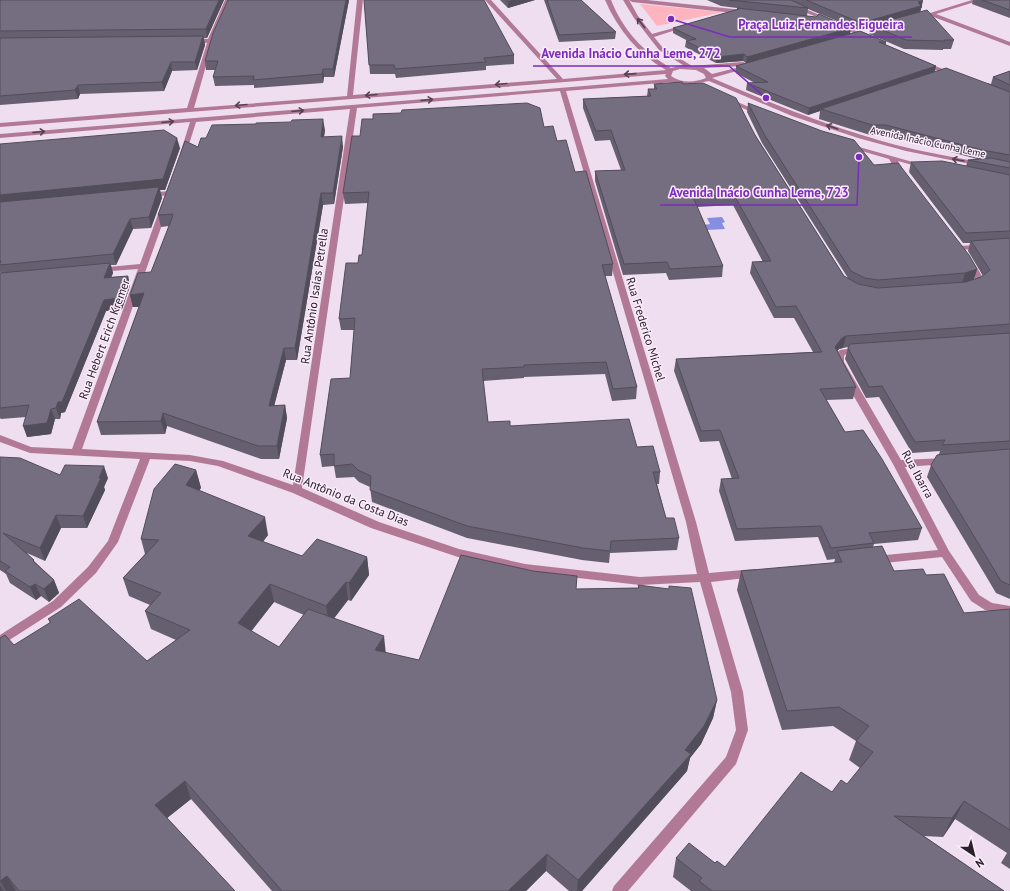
<svg xmlns="http://www.w3.org/2000/svg" width="1010" height="891" font-family="'PT Sans',sans-serif">
<rect width="100%" height="100%" fill="#eedeef"/>
<path fill="#fdb4be" d="M640,4L723,12L657,26Z"/>
<path fill="#888edf" d="M722,217L725,222L722,223L725,229L706,230L704,225L710,224L707,218Z"/>
<g fill="none" stroke-linecap="round" stroke-linejoin="round">
<g fill="#b17996" fill-rule="evenodd">
<path d="M225,0H231L213,41L194,108L347,96L357,0H363L353,95L557,79L485,0H491L563,79L666,70C638,54 618,30 605,0H611C623,30 643,52 671,68L683,65L659,50L634,18L623,0H629L638,16L652,34L688,24V26L654,37L663,48L692,66L743,62L746,64L743,66L704,68L712,74L748,65L751,67L712,78C772,104 833,128 896,145C924,152 952,157 980,162L984,164L980,166L906,151L858,138L792,116L709,81L688,85L673,82L566,91L696,522L709,573L754,569L758,570L760,573L758,576L754,577L711,582L743,692L748,730L736,764L628,891H612L614,886L726,757L736,730L731,692L700,582L640,585L525,572L458,557L371,528L293,493L218,466L190,461L150,459L118,542L96,573L61,607L0,646V635L53,601L88,567L108,541L140,459L30,453L0,442V435L31,447L72,449L138,269L98,272L94,270L98,268L140,264L161,206H167L168,208L82,449L190,455L223,461L293,485L350,109L196,122L186,154L183,156L180,154L190,122L0,138V134L668,79L665,76L666,74L0,127V123L187,108L207,43L192,42L189,40L192,38L208,39ZM680,69L696,70L704,74L706,78C694,83 681,83 671,76L673,71ZM560,91L686,522L697,574L640,577L525,564L459,549L379,522L302,488L357,108Z"/>
<path d="M629,0H647L743,10L746,12L743,14L632,2Z"/>
<path d="M777,0H785L870,37L865,38Z"/>
<path d="M972,0H981L936,14L1010,42V46L931,16L917,20L914,18Z"/>
<path d="M923,61L955,74L956,75L951,76L921,64L920,63Z"/>
<path d="M729,98L762,113L763,114L758,115L727,101V99Z"/>
<path d="M848,145H852L927,166L923,168L898,161L906,174L899,176L889,159L848,147Z"/>
<path d="M169,191H172V195L148,197L144,195L148,193Z"/>
<path d="M1010,243V247L959,250L955,248L959,246Z"/>
<path d="M965,258H971L985,281C982,285 975,288 970,287V283L976,280L964,260Z"/>
<path d="M860,347L865,350L863,352L846,354L844,356V362L901,460L946,458L951,461L946,464L905,467L949,551L979,595L992,603L1010,606V614L985,610L971,601L942,557L875,564L871,563L869,560L871,557L875,556L938,550L893,464L834,362V355L840,350Z"/>
</g>
</g>
<g fill="#655f6f" fill-rule="evenodd">
<path d="M0,0H224L207,38H204L205,45L197,70L172,71L164,91L80,94L78,99L0,105Z"/>
<path d="M349,0L334,77H324L323,83L254,88V85L215,86L213,77L216,70H206L205,61Z"/>
<path d="M364,0L514,55V64L486,66V70L396,78L395,74H370Z"/>
<path d="M500,0H535L508,8Z"/>
<path d="M544,0H581L616,32L615,39L559,42Z"/>
<path d="M707,0H922V8H921L920,12L954,40L951,49H943V50L904,49L869,34L871,27L859,30L808,9L807,16L850,34L860,31L886,42V45L936,66L935,72L991,84L993,77L1010,71V599L996,593L927,477L931,465L939,454L940,451L912,453L879,397L866,398L845,359L848,347L843,348L839,349L837,351L856,387L853,399L826,400L845,432L922,528L918,540L874,544L873,547L894,571L926,575L964,613L1010,609V869L1001,863L1007,853L955,819L943,837L924,836L1004,891H691L673,877L676,858L715,863L725,867L832,792L847,784L860,768L849,760L856,741L833,726L782,730L737,590L741,571L834,563L835,559L827,560L818,537L735,541L719,491L721,479H732L719,441L700,442L674,371L676,359L813,352L794,318H774L750,273L752,262H763L733,205L697,207L723,266L722,277L669,280L666,273L623,275L595,181V171L621,170L610,140L595,141L583,108V99L647,96L648,89H654V84H683L755,135L844,276L848,278L762,143L747,112L748,103L874,165L977,269L974,279L981,277L983,276L968,251L970,243H963L909,172L911,162L966,166L968,160L977,159L884,134L870,135L819,119L820,111L808,115L746,90L747,83H755L736,73V66L746,63L743,61L716,63L685,47L686,41H688L673,33V28L737,10V8L721,6Z"/>
<path d="M973,0H1010V18L972,4Z"/>
<path d="M544,127L557,141L575,172L613,264L612,276H605L637,387L636,399L612,401L605,374L524,377V378L483,381L488,422L637,447L660,472L659,484H657L666,518L679,538L677,550L610,553L609,563L582,560L467,538L372,502L370,487L359,482L354,477L336,478L334,466L322,467L320,455L350,378L354,330H341L339,319L358,263L362,255L368,203L345,204L343,193Z"/>
<path d="M325,130L324,137L343,147L334,204L323,205L297,360H286L274,406L285,405L287,418L279,459H261L167,426L165,434L101,435L97,422L139,307H133L130,295L151,272L169,226L161,227L158,215L198,147Z"/>
<path d="M0,144L180,148L165,190H160L162,198L151,228L133,229L116,265H111L113,273L111,277L128,276L130,286L122,309L106,311L65,412L61,413L60,419H55L51,434L27,437L26,417L1,419L0,418V273H1L0,272Z"/>
<path d="M0,457L60,475L108,478L104,487L105,490L87,528H61L45,561L27,553L36,563L54,580L59,593L49,602L41,596L36,600L10,583L6,574L0,570Z"/>
<path d="M196,470L201,488L199,490L268,535L263,542L302,556L367,557L369,575L351,601L348,600L334,618L386,653L419,660L576,589L638,588V585L717,700L713,718L701,744L690,758L687,771L582,891H569L546,871L526,891H272L191,799L167,818L235,891H0V638L14,645L50,623L48,619L147,661L176,640L151,629L145,611L150,605L129,596L123,578L145,554L141,539ZM274,602L304,615L279,647L251,631Z"/>
</g>
<g fill="#524d5a">
<path d="M219,0H224L207,38L206,29Z"/>
<path d="M346,0H349L334,77L333,69Z"/>
<path d="M513,0H535L508,8V2Z"/>
<path d="M923,1L920,13L871,25V27L859,30L861,23Z"/>
<path d="M851,28L850,34L746,63L747,57Z"/>
<path d="M203,36L205,45L197,70L195,62Z"/>
<path d="M744,54L743,61L716,63L717,57Z"/>
<path d="M171,62L172,71L164,91L162,82Z"/>
<path d="M936,66L934,73L821,109L820,111L808,115L809,108Z"/>
<path d="M323,69L324,77L323,83L322,74Z"/>
<path d="M78,85L80,94L78,99L75,90Z"/>
<path d="M323,119L325,130L322,148L321,137Z"/>
<path d="M342,136L343,147L334,204L333,193Z"/>
<path d="M177,138L180,148L165,190H160L162,198L151,228L149,217L0,206V195Z"/>
<path d="M321,193L323,205L297,360L295,348Z"/>
<path d="M130,219L133,229L116,265L113,254Z"/>
<path d="M110,263L113,273L107,288L104,278Z"/>
<path d="M977,269L974,279L962,284L965,273Z"/>
<path d="M128,276L130,286L122,309L106,311L65,412L61,413L60,419L56,408L58,402L104,300Z"/>
<path d="M144,293L147,306L133,307L130,295Z"/>
<path d="M846,336L843,348L839,349L832,358L835,347L842,338Z"/>
<path d="M284,348L286,360L271,418L269,406Z"/>
<path d="M285,405L287,418L279,459L277,446Z"/>
<path d="M51,409L55,419L51,434L27,437L23,426Z"/>
<path d="M163,413L167,426L165,434L161,421Z"/>
<path d="M104,466L108,478L104,487L105,490L87,528L83,516Z"/>
<path d="M196,470L201,488L190,503L186,485Z"/>
<path d="M56,515L61,528L45,561L40,548Z"/>
<path d="M265,517L268,535L252,554L248,536Z"/>
<path d="M367,557L369,575L351,601L349,583Z"/>
<path d="M54,580L59,593L49,602L44,589Z"/>
<path d="M346,582L348,600L329,625L326,606Z"/>
<path d="M35,584L41,596L36,600L30,587Z"/>
<path d="M270,584L274,602L243,642L238,623Z"/>
<path d="M384,636L386,655L375,650Z"/>
<path d="M717,700L713,718L701,744L690,758L687,771L582,891H577L578,880L685,750Z"/>
<path d="M185,781L191,799L162,822L155,805Z"/>
<path d="M964,801L955,819L943,837L952,818Z"/>
<path d="M547,854L546,871L526,891H508Z"/>
<path d="M7,876L16,891H6L0,881Z"/>
<path d="M0,885L4,891H0Z"/>
</g>
<g fill="#756e81" stroke="#524d5a">
<path d="M1,0H219L206,29L0,31V1Z"/>
<path d="M228,0H346L333,69H323L322,74L253,80L254,76L213,77L218,61H205L213,33Z"/>
<path d="M364,0H484L514,55L484,58L486,62L395,69L394,65H369Z"/>
<path d="M506,0H513L508,2Z"/>
<path d="M547,0H581L616,32L559,35Z"/>
<path d="M729,0H791L808,8Z"/>
<path d="M806,0H922L923,1L918,2L921,6L861,23Z"/>
<path d="M982,0H1010V10Z"/>
<path d="M737,8L816,17L819,14L851,28L747,57L744,54L717,57L686,41L696,39L673,28L739,9Z"/>
<path d="M927,10L954,40H944L945,41L906,40L871,25Z"/>
<path d="M860,31L886,42H879L936,66L809,108L747,83L768,82L736,66Z"/>
<path d="M203,36L195,62H171L162,82L78,85L75,90L0,96V38Z"/>
<path d="M946,68L1010,92V155L982,150L886,125H872L821,109Z"/>
<path d="M1010,71V85L993,77Z"/>
<path d="M682,82L683,84L703,83L736,98L755,135L844,276L858,284L878,288L966,282L981,277L990,270L971,241L1010,238V324L846,336L842,338L835,347L856,387L820,389L845,432L863,430L882,459L922,528L869,533L874,543L831,548L821,526L737,529L721,479L739,478L720,430L701,431L676,359L822,352L796,306L776,307L752,262L771,261L734,195L693,197L723,266L670,269L667,262L624,264L595,171L625,170L611,130L596,131L583,99L651,96L648,89H657L654,84Z"/>
<path d="M527,103L540,108L544,127L553,126L557,141L566,140L575,172L586,171L613,264L602,265L637,387L613,389L606,362L524,365V367L482,369L488,422L510,421V426L629,419L637,447L653,446L660,472H653L666,518H674L679,538L611,541L610,551L583,548L467,526L370,490L371,476L358,470L352,464L334,466V454L320,455L331,379L350,378L355,318L339,319L346,263H358L359,255H362L369,192L343,193L352,136H360L362,119H373V114L401,113L402,110Z"/>
<path d="M748,103L822,131L854,140L874,165L898,163L969,255L977,269L965,273L878,280L865,278L851,271L764,134Z"/>
<path d="M323,119L321,137L342,136L333,193H321L295,348H284L269,406L285,405L277,446H258L163,413L161,421L97,422L144,293L130,295L138,273L151,272L172,218L173,214L158,215L185,141L198,147L201,138H206L212,125L256,124V123L291,122L292,120Z"/>
<path d="M164,130L177,138L163,179L0,195V144Z"/>
<path d="M991,158L1010,162V168L968,160Z"/>
<path d="M942,161L1010,175V231L966,233L911,162Z"/>
<path d="M159,187L149,217L130,219L113,254L0,265V263L1,261H0V202Z"/>
<path d="M110,263L104,278L128,276L119,298L104,300L62,402H58L56,408L51,409L47,423L23,426L29,405L0,408V273Z"/>
<path d="M1010,333V441L942,445L945,440L915,442L882,386L869,387L848,348L850,344Z"/>
<path d="M1010,449V585L1001,581L931,465L937,455Z"/>
<path d="M0,457L20,458L60,475L65,465L104,466L99,478H101L83,516L56,515L40,548L3,533L34,560L33,561L54,580L44,589L35,584L30,587L5,571L10,567L0,561Z"/>
<path d="M175,464L196,470L186,485L265,517L248,536L302,556L317,539L367,557L349,583L346,582L326,606L270,584L238,623L279,647L308,609L384,636L375,650L419,660L461,555L533,571L577,576L576,589L639,588L638,585L669,589V586L691,588L717,700L704,726L685,750L691,754L578,880L547,854L508,891H282L185,781L155,805L235,891H19L7,876L0,881V638L5,635L14,645L51,622L48,619L79,599L147,661L190,630L145,611L161,593L123,578L159,540L141,539L154,489Z"/>
<path d="M882,546L894,571L923,569L926,575L944,574L964,613L1010,609V830L964,801L952,818L894,816L1004,891H712L699,881L702,878L676,858L689,843L715,863L717,861L725,867L801,772L832,792L841,780L847,784L873,752L856,741L869,726L839,707L787,711L741,571L842,562L837,551Z"/>
</g>
<defs><path id="oneway-shaft" d="M-6 0H5M1.5-3L5.5 0L1.5 3" fill="none" stroke-width="1.6" stroke-linecap="round" stroke-linejoin="round"/></defs>
<g stroke="#59414f">
<use href="#oneway-shaft" transform="translate(641 23) rotate(-129)"/>
<use href="#oneway-shaft" transform="translate(630 74) rotate(176)"/>
<use href="#oneway-shaft" transform="translate(501 84) rotate(175)"/>
<use href="#oneway-shaft" transform="translate(371 95) rotate(175)"/>
<use href="#oneway-shaft" transform="translate(427 100) rotate(-5)"/>
<use href="#oneway-shaft" transform="translate(241 105) rotate(175)"/>
<use href="#oneway-shaft" transform="translate(298 111) rotate(-5)"/>
<use href="#oneway-shaft" transform="translate(168 122) rotate(-5)"/>
<use href="#oneway-shaft" transform="translate(832 127) rotate(-161)"/>
<use href="#oneway-shaft" transform="translate(39 132) rotate(-5)"/>
<use href="#oneway-shaft" transform="translate(958 160) rotate(-170)"/>
</g>
<g text-anchor="middle" dominant-baseline="central" stroke-width="3" stroke-linejoin="round" paint-order="stroke">
<g font-size="10" fill="#292329" stroke="#fcebfc">
<text transform="translate(928 142) rotate(12)">Avenida Inácio Cunha Leme</text>
</g>
<g font-size="12" fill="#292329" stroke="#fcebfc">
<text transform="translate(314 296) rotate(-82)">Rua Antônio Isaías Petrella</text>
<text transform="translate(646 329) rotate(73)">Rua Frederico Michel</text>
<text transform="translate(104 339) rotate(-70)">Rua Hebert Erich Kremer</text>
<text transform="translate(918 474) rotate(61)">Rua Ibarra</text>
<text transform="translate(346 497) rotate(22)">Rua Antônio da Costa Dias</text>
</g>
</g>
<path fill="none" stroke="#7b2cbf" stroke-width="1.5" d="M671 19L730 37H912M766 98L729 66H533M859 157L857 205H660"/>
<g fill="#7b2cbf" stroke="#fcebfc" stroke-width="1.5">
<circle cx="671" cy="19" r="4"/>
<circle cx="766" cy="98" r="4"/>
<circle cx="859" cy="157" r="4"/>
</g>
<g font-size="13" text-anchor="middle" font-weight="bold" fill="#7b2cbf" stroke="#fcebfc" stroke-width="3" stroke-linejoin="round" paint-order="stroke">
<text x="821" y="29">Praça Luiz Fernandes Figueira</text>
<text x="631" y="58">Avenida Inácio Cunha Leme, 272</text>
<text x="759" y="197">Avenida Inácio Cunha Leme, 723</text>
</g>
<g transform="translate(974 855) rotate(145)" stroke="#fcebfc" stroke-width="3" paint-order="stroke">
<path d="M0-3L7 15L0 10L-7 15Z" fill="#292329"/>
<text y="-6" font-size="11" font-weight="bold" text-anchor="middle" fill="#292329">N</text>
</g>
</svg>
